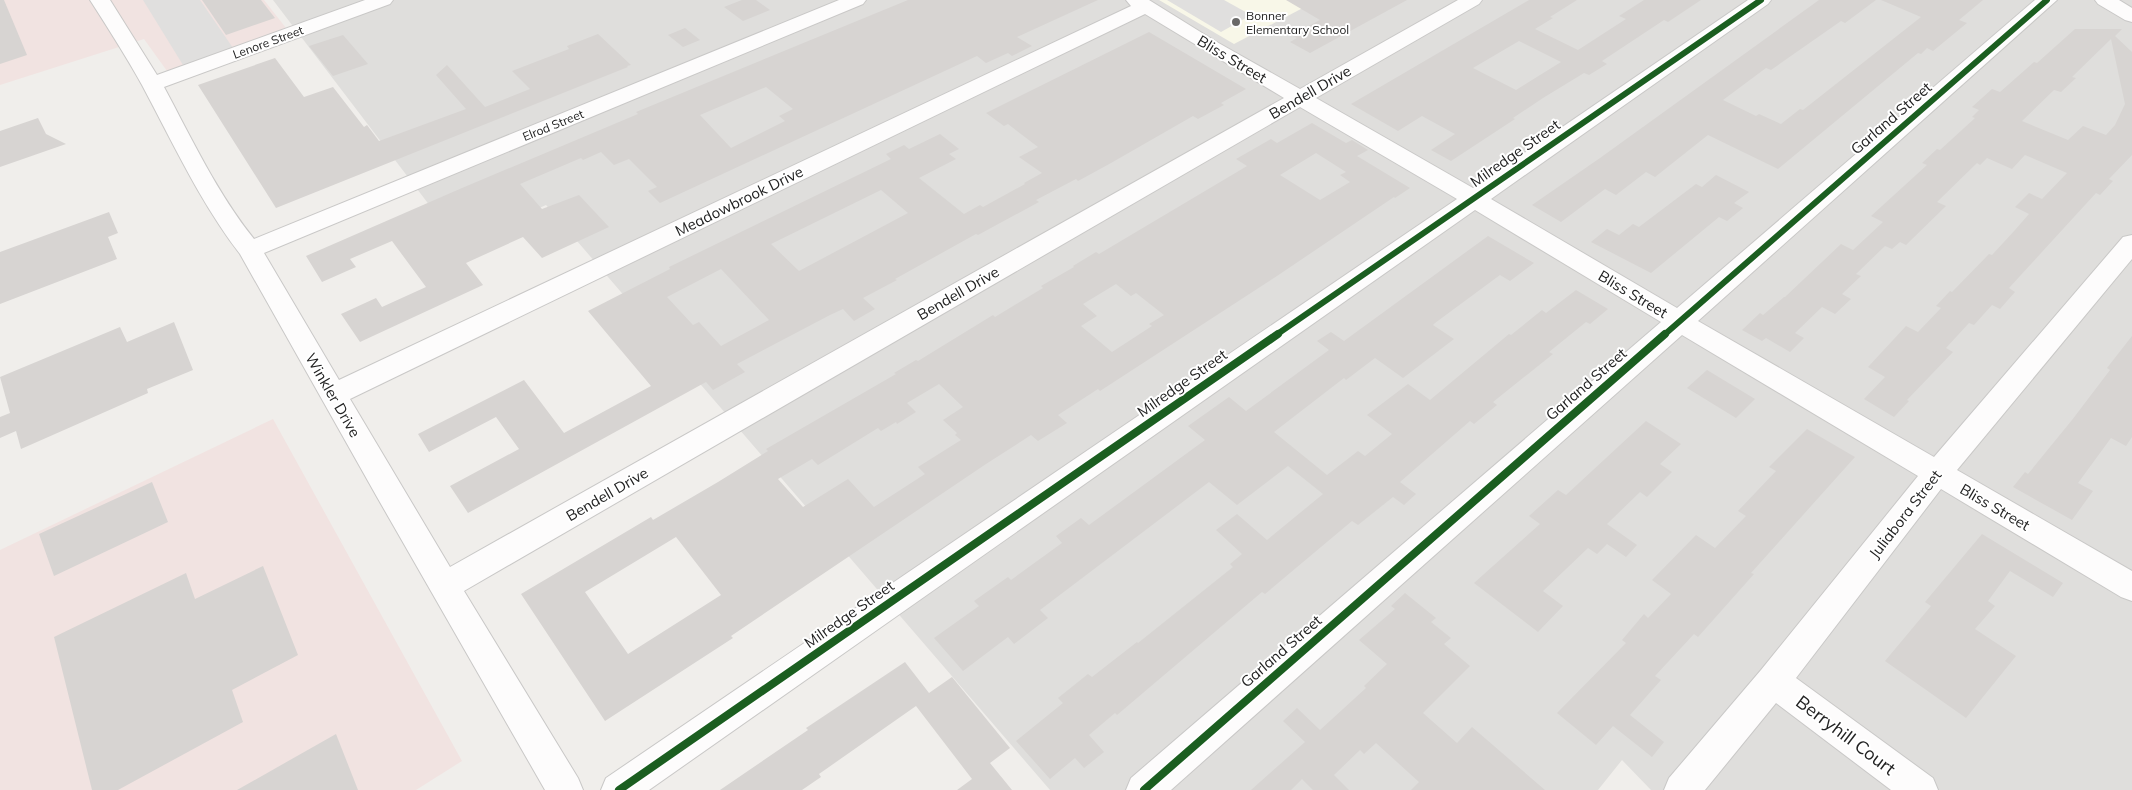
<svg xmlns="http://www.w3.org/2000/svg" width="2132" height="790" font-family="Mulish,sans-serif">
<rect width="100%" height="100%" fill="#f0eeeb"/>
<path fill="#dfdedc" d="M273,0H2132V790H1651L1622,760L1598,790H1050L546,205L459,244Z"/>
<g fill="#f1e3e1">
<path d="M0,0H264L286,28L167,71L144,39L0,85Z"/>
<path d="M273,419L462,761L416,790H0V550Z"/>
</g>
<path fill="#f8f7e8" d="M1159,0H1318L1234,44Z"/>
<g fill="#e0dfde">
<path d="M143,0H200L233,48L183,65Z"/>
<path d="M1167,0H1224L1251,15L1221,32Z"/>
</g>
<g fill="#d7d4d2" fill-rule="evenodd">
<path d="M0,0H4L27,55L0,64Z"/>
<path d="M202,0H261L275,18L226,35Z"/>
<path d="M742,0H756L770,10L743,21L724,7Z"/>
<path d="M908,0H1098L1017,37L1032,46L1012,56L1008,53L986,63L977,56L660,203L648,191L657,187L629,159L614,165L601,152L583,160L581,158L520,184L542,209L579,195L609,227L542,258L523,237L466,263L483,285L360,342L341,314L376,298L382,307L426,287L392,241L350,259L356,267L322,282L306,256L462,188L638,114L636,112ZM766,87L793,109L779,116L785,121L731,148L700,115Z"/>
<path d="M1286,0H1407L1310,53L1290,42L1297,38L1291,35L1320,20Z"/>
<path d="M1529,0H1577L1550,17L1553,18L1535,29L1578,50L1626,19L1619,16L1644,0H1701L1668,22L1664,20L1602,61L1607,64L1589,75L1584,73L1543,98L1513,118L1515,119L1451,161L1431,150L1455,134L1422,116L1398,131L1351,104ZM1519,41L1561,62L1516,90L1473,68Z"/>
<path d="M1819,0H1876L1845,23L1841,21L1771,70L1766,68L1723,100L1756,116L1759,114L1781,124L1800,109L1803,110L1921,17L1881,0H1983L1959,20L1967,23L1933,51L1927,48L1921,54L1918,53L1778,169L1708,135L1655,177L1646,172L1616,195L1605,189L1561,222L1532,205L1600,158Z"/>
<path d="M685,28L700,40L683,47L668,35Z"/>
<path d="M2075,29H2122L2115,36L2132,52V155L2109,179L2113,181L2100,195L2096,193L2009,288L2015,292L2000,309L1992,305L1974,325L1969,323L1946,348L1953,352L1907,400L1909,401L1894,417L1864,399L1885,377L1868,367L1906,326L1918,332L1941,308L1936,306L1950,291L1952,292L1989,254L1992,255L2015,230L2029,214L2015,207L2029,193L2042,199L2067,173L2025,155L2012,169L1987,158L1980,165L1977,163L1937,202L1946,206L1906,245L1900,242L1892,249L1885,246L1856,274L1861,276L1842,294L1851,299L1835,314L1822,307L1795,333L1804,338L1790,352L1766,338L1762,341L1742,330L1760,313L1763,315L1784,297H1785L1841,244L1853,250L1883,222L1871,216L1927,165L1922,163L1937,149L1940,150L1975,118L1972,117L1979,110L1972,107L1992,89L2000,92L2034,62L2037,63ZM2111,39L2125,104L2115,125L2106,135L2083,126L2068,140L2022,121L2054,90L2061,92L2076,78L2072,77Z"/>
<path d="M1149,32L1246,89L1221,103L1224,105L1198,119L1193,116L1111,163L1078,181L1076,179L1036,200L1039,202L978,235L976,234L895,279L897,280L863,298L875,309L854,321L843,309L830,315L737,364L745,372L713,390L706,382L468,513L450,486L519,449L496,417L429,452L418,434L524,380L564,433L651,386L588,311L670,269L669,267L891,159L886,154L904,145L909,149L940,134L959,149L949,154L956,159L919,178L964,214L980,205L983,207L1025,184L1024,183L1042,173L1019,157L1038,147L1008,124L1004,126L986,113ZM881,190L908,213L799,271L771,244ZM721,269L769,320L721,346L699,322L693,325L667,297Z"/>
<path d="M598,34L631,65L627,66L628,67L276,208L198,85L275,58L304,97L333,87L364,127L367,125L379,141L466,109L436,75L447,65L485,107L530,89L512,71L569,49L567,46Z"/>
<path d="M343,35L368,64L333,76L309,46Z"/>
<path d="M38,118L46,134L66,144L0,167V131Z"/>
<path d="M1312,123L1346,143L1352,140L1368,150L1357,156L1410,188L1395,198L1394,197L1277,276L1100,391L1098,389L1058,415L1067,423L1038,441L1031,435L986,464L731,636L733,638L605,721L521,594L651,517L653,520L718,482L768,451L766,449L896,374L894,373L916,360L918,361L993,315L995,317L1043,288L1041,286L1074,267L1073,266L1096,252L1099,254L1237,172L1247,166L1236,159L1271,139L1277,143ZM1316,153L1346,172L1340,175L1350,182L1320,200L1280,175ZM1116,284L1131,296L1136,293L1164,315L1149,324L1152,326L1112,352L1081,326L1097,316L1083,304ZM939,384L963,407L943,420L957,433L955,435L961,440L918,467L925,474L874,507L848,479L803,507L778,479L812,459L818,465L878,428L881,431L896,422L897,424L916,412L907,403ZM676,537L721,595L628,654L585,592Z"/>
<path d="M1716,175L1749,192L1734,203L1743,208L1727,221L1719,217L1651,273L1591,242L1607,229L1619,235L1633,224L1639,227L1696,184L1702,187Z"/>
<path d="M109,212L118,233L108,237L117,259L0,304V252Z"/>
<path d="M1488,236L1534,263L1510,281L1500,275L1435,323L1433,325L1454,339L1403,378L1375,358L1346,380L1344,378L1274,432L1327,475L1358,451L1365,456L1392,434L1367,415L1408,384L1430,400L1509,334L1511,335L1542,310L1546,313L1576,290L1608,309L1590,324L1586,322L1549,352L1553,354L1493,402L1497,405L1474,424L1470,421L1400,482L1416,494L1404,505L1393,497L1358,525L1352,521L1265,594L1262,592L1117,715L1115,713L1089,735L1104,752L1084,768L1075,758L1050,779L1016,741L1063,703L1058,698L1088,674L1092,677L1137,642L1138,643L1233,567L1230,564L1242,554L1216,530L1237,514L1267,540L1323,494L1288,466L1237,505L1209,482L1040,610L1048,618L1014,644L1008,637L963,671L934,638L979,606L974,601L1008,577L1011,580L1062,543L1056,536L1081,518L1089,525L1205,440L1188,426L1229,397L1246,411L1329,350L1317,341L1331,332L1344,341Z"/>
<path d="M174,322L193,370L147,389L148,393L21,449L16,431L0,438V417L10,413L0,377L120,327L127,342Z"/>
<path d="M2132,336V437L2126,446L2111,438L2078,483L2093,491L2072,520L2013,487L2025,472L2028,474L2072,420L2110,370L2107,368Z"/>
<path d="M1707,370L1755,399L1736,418L1687,388Z"/>
<path d="M1646,421L1681,444L1660,464L1672,472L1647,497L1640,492L1607,524L1637,545L1626,557L1607,544L1597,554L1588,548L1543,591L1563,606L1538,632L1474,583L1540,524L1529,516L1558,490L1566,495Z"/>
<path d="M1807,429L1855,457L1751,573L1754,574L1698,637L1694,634L1655,676L1661,680L1630,715L1664,742L1652,757L1613,726L1596,745L1557,713L1626,643L1622,640L1644,614L1648,618L1671,594L1652,580L1696,535L1715,548L1746,516L1738,511L1776,471L1769,467Z"/>
<path d="M152,482L168,522L54,576L39,534Z"/>
<path d="M1982,534L2063,583L2053,597L2010,571L1988,601L1995,606L1975,629L2016,656L1966,718L1885,661L1931,606L1925,602Z"/>
<path d="M263,566L298,655L232,690L243,722L118,790H92L54,637L186,573L195,599Z"/>
<path d="M1405,593L1436,618L1431,622L1451,638L1444,644L1470,666L1423,713L1457,743L1472,727L1545,790H1411L1419,782L1376,743L1364,754L1360,750L1334,775L1349,790H1313L1302,779L1291,790H1251L1305,742L1283,721L1297,708L1320,730L1366,688L1364,686L1387,664L1359,640L1395,609L1391,606Z"/>
<path d="M905,662L929,693L952,677L1010,748L990,763L1012,790H957L972,779L916,706L819,774L821,777L802,790H720L808,730L806,728Z"/>
<path d="M336,734L358,790H237Z"/>
</g>
<g fill="none" stroke-linecap="round" stroke-linejoin="round">
<defs>
<g id="minor">
<path d="M90,0H110L157,75L365,0H393L390,4L164,87C192,139 217,193 254,239L839,0H866L863,4L264,253L339,380L1131,6L1126,0H1149L1215,41L1300,89L1458,0H1482L1479,4L1316,98L1473,188L1748,0H1771L1768,4L1491,199L1677,308L2035,0H2057L1698,321L1934,457L2123,237L2132,235V259L1957,470L2132,571V601L2121,597L1941,489L1796,678L1933,778L1938,790H1891L1776,703L1705,790H1664L1669,778L1761,670L1918,476L1682,335L1171,790H1126L1131,778L1661,322L1475,210L649,790H601L606,778L1457,199L1300,107L464,591L578,778L583,790H545L377,497L240,254C200,202 173,143 142,85C126,56 108,28 90,0ZM1145,14L1284,98L450,567L350,399Z"/>
<path d="M2095,0H2119L2132,8V22L2125,20L2098,4Z"/>
</g>
</defs>
<use href="#minor" stroke="#c9c8c7" stroke-width="2"/>
<use href="#minor" fill="#fdfcfc" fill-rule="evenodd"/>
<defs>
<g id="cycleway-far1">
<path d="M1276,335L1761,0"/>
<path d="M1664,335L2047,0"/>
</g>
<g id="cycleway">
<path d="M619,790L1278,334"/>
<path d="M1144,790L1665,334"/>
</g>
</defs>
<use href="#cycleway-far1" stroke="#fff" stroke-width="9"/>
<use href="#cycleway" stroke="#fff" stroke-width="11"/>
<use href="#cycleway-far1" stroke="#1b5e20" stroke-width="6"/>
<use href="#cycleway" stroke="#1b5e20" stroke-width="8"/>
</g>
<circle fill="#6a6968" stroke="#fff" stroke-width="2" cx="1236" cy="22" r="5"/>
<g text-anchor="middle" dominant-baseline="central" stroke-width="4" stroke-linejoin="round" paint-order="stroke">
<g font-size="12" fill="#222" stroke="#fff" text-anchor="start">
<text x="1246" y="15">Bonner<tspan x="1246" dy="14">Elementary School</tspan></text>
</g>
<g font-size="12" fill="#222" stroke="#fff">
<text transform="translate(268 42) rotate(-20)">Lenore Street</text>
<text transform="translate(553 125) rotate(-22)">Elrod Street</text>
</g>
<g font-size="15" fill="#222" stroke="#fff">
<text transform="translate(1232 59) rotate(31)">Bliss Street</text>
<text transform="translate(1310 92) rotate(-30)">Bendell Drive</text>
<text transform="translate(1891 118) rotate(-41)">Garland Street</text>
<text transform="translate(1515 153) rotate(-35)">Milredge Street</text>
<text transform="translate(739 201) rotate(-26)">Meadowbrook Drive</text>
<text transform="translate(958 293) rotate(-30)">Bendell Drive</text>
<text transform="translate(1633 294) rotate(31)">Bliss Street</text>
<text transform="translate(1182 383) rotate(-35)">Milredge Street</text>
<text transform="translate(1586 384) rotate(-41)">Garland Street</text>
<text transform="translate(333 395) rotate(60)">Winkler Drive</text>
<text transform="translate(607 494) rotate(-30)">Bendell Drive</text>
<text transform="translate(1995 507) rotate(30)">Bliss Street</text>
<text transform="translate(1905 514) rotate(-52)">Juliabora Street</text>
<text transform="translate(849 614) rotate(-35)">Milredge Street</text>
<text transform="translate(1281 651) rotate(-41)">Garland Street</text>
</g>
<g font-size="18" fill="#222" stroke="#fff">
<text transform="translate(1846 735) rotate(37)">Berryhill Court</text>
</g>
</g>
</svg>
